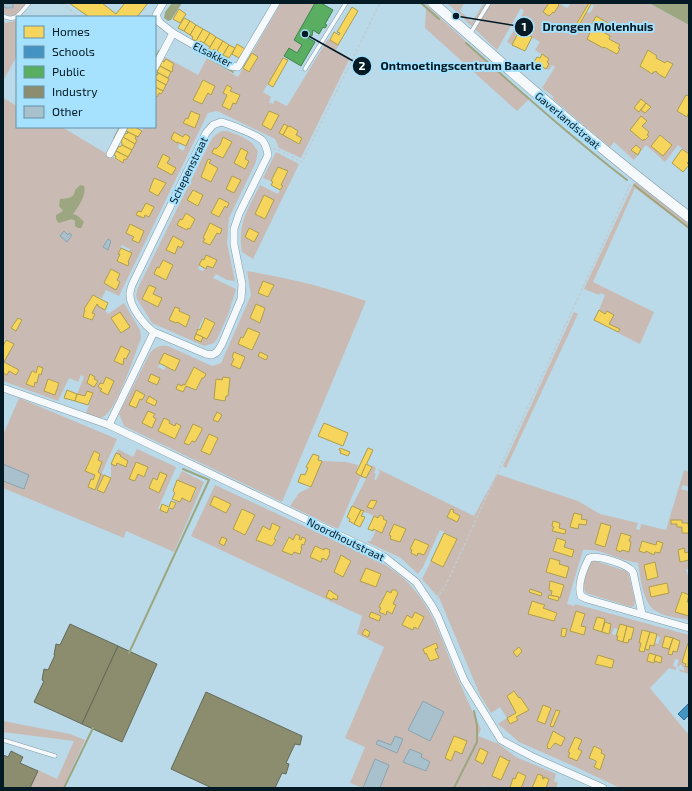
<svg xmlns="http://www.w3.org/2000/svg" width="692" height="791" font-family="'Exo 2',sans-serif">
<rect width="100%" height="100%" fill="#badae9"/>
<g fill="#c9bbb3" fill-rule="evenodd">
<path d="M13,3H26C18,13 16,20 3,13V6L5,8L12,9Z"/>
<path d="M281,3H315L294,40L302,45L297,53L289,48L263,92L271,97L269,102L273,104L275,100L287,106L328,39L339,45L336,50L350,58L301,158L279,148L275,139L217,111L208,113L119,296L106,290L102,298L93,295L84,309L85,310L83,317L86,319L94,314L92,313L97,304L98,305V306L105,310L108,314L124,303L140,330L141,338C136,352 116,412 103,417C97,420 91,415 86,413L93,394L87,391L85,396L77,394L84,377L81,375L78,382L69,378L58,401L3,381V373L9,371L16,375L19,370L4,362L14,344L5,339L3,342V98L17,106V127H62L122,163L124,159L126,160L137,140L135,139C137,134 142,132 144,127H155V105L157,101L155,100L159,93L161,94L173,69L172,68L174,64L166,60L164,62L162,61L165,57L198,75L207,58L238,77L243,68L249,72L258,57L252,53ZM203,80L215,86L211,95L208,93L202,104L193,100ZM227,86L231,88L230,91L240,95L236,104L233,103L230,110L222,106L227,95ZM269,111L279,115L271,129L262,125ZM284,124L290,127V126L298,131L296,135L302,138L299,144L279,133ZM174,132L183,137L185,134L190,137L183,151L178,148L180,143L177,142L176,143L171,139ZM130,224L144,231L139,243L132,240L134,237L126,233ZM122,245L130,249L129,252L132,254L128,262H129L128,266L117,261L120,254L118,253ZM111,269L120,274L117,280L120,282L116,289L104,283ZM120,312L129,327L121,333L111,318Z"/>
<path d="M420,3H424L529,99L517,111L425,28L426,8Z"/>
<path d="M447,3H464L460,11L472,22L484,3H549L543,12L549,16L553,12L554,13L559,5V3L567,8L571,3H589L574,28L577,29L587,12L590,13L594,6L589,3H649L689,25V96L686,95L677,111L687,117L689,112V154L678,145L665,162L646,145L640,152L639,151L641,149L636,145L632,150L638,155L634,160L614,142L610,147L553,99V96L542,88L555,67L552,65L549,70L546,69L549,64L547,62L549,59L535,50L540,42L528,35L529,33L526,32L528,28L522,25L512,45L507,42L524,11L521,8L497,50ZM596,17L603,32L610,36L609,39L620,45L618,48L620,49L615,53L598,45L590,33L588,32ZM648,50L657,56L656,58L665,63L667,61L672,64L665,77L657,73V72L656,71L651,74L640,66ZM641,116L647,121L642,126L649,132L647,135L649,136L646,140L644,139L643,141L630,130ZM660,135L672,145L663,156L651,146Z"/>
<path d="M17,20V56L3,81V21L6,23Z"/>
<path d="M222,131H227L241,136L252,143L258,151L256,162L229,218L227,243L235,281L227,280L216,274L213,278L236,289L228,315L217,339L214,343L204,346L152,323L137,299L136,295L138,288L208,146C211,139 215,134 222,131ZM223,137L231,142L223,158L212,153L220,145ZM208,159L211,160L209,163L218,168L211,182L201,177ZM219,198L229,203L227,207L225,206L219,217L211,213ZM210,223L222,229L220,234L217,233L210,245L204,242L205,239L203,238ZM206,255L217,260L213,268L207,266L203,271L198,269L202,259L204,260ZM163,260L173,265L166,280L154,274L157,267L159,268ZM175,307L180,309L179,311L190,316L186,326L177,322L176,323L169,320ZM203,318L214,323L207,339L203,337L201,342L196,334Z"/>
<path d="M276,152L299,164L253,259L242,252C237,224 248,209 260,185L278,194L282,186L281,185L288,172L278,167L271,181L263,178ZM264,195L274,200L265,219L255,214Z"/>
<path d="M634,183H636L689,224V229L635,188L593,282L654,312L640,344L618,333L620,329L609,324L614,315L607,311L605,314L599,310L605,295L600,293L599,295L584,289Z"/>
<path d="M247,271C289,278 326,287 366,301L282,502L124,426L119,414L150,353C155,347 160,345 168,346L212,366L221,363L251,295ZM256,304L265,308L260,323L250,318ZM248,328L260,333L252,350L238,344L241,338H243ZM164,354L180,360L175,371L166,366L164,370L158,367ZM194,367L206,374L204,378H202L196,390L186,386L183,392L176,389L178,384L182,386L183,384L185,385ZM223,377L230,378L228,396H226L225,401L214,399L216,379L222,380ZM169,423L175,426L176,423L181,426L175,439L158,431ZM193,424L202,428V430L195,442L192,441L190,445L184,442ZM209,434L218,438L210,455L201,451Z"/>
<path d="M574,312L578,314L506,468L503,466Z"/>
<path d="M19,398L117,439L102,473L104,475L98,489L104,492L111,478V464L116,465L117,463L125,467L128,461L120,456L121,455L116,453L118,449L133,457L137,449L176,467L158,509L167,513L169,508L173,509L177,501L180,502L182,498L190,502L197,489L196,488L177,480L182,471L204,482L174,552L126,531L124,538L3,488V435ZM94,451L100,454L98,460L102,462L98,472L101,474L94,490L88,487L91,480H93L95,475L85,471ZM136,463L148,467L144,477L138,474L135,481L129,479ZM160,472L167,475L159,493L149,488L153,478L157,480Z"/>
<path d="M322,461L346,462L358,465L356,473L361,476L338,529L290,506L299,493L311,487Z"/>
<path d="M373,465L376,468L374,473L376,474L374,479L376,480L380,472L378,470V469L474,516L497,474L578,501L600,514L638,523L636,529L640,530L641,524L666,530L684,470L689,472V487L683,485L681,489L688,491L689,489V524L688,523H682V520H671V523L677,524V527H682V533H689V552L685,553L684,548L678,550L681,562L689,560V568L686,570L689,578V602H687L686,594L681,593L675,612L689,616V620C678,618 665,617 656,611C643,605 640,575 638,563C619,561 602,548 583,550L567,604L574,606L575,604L689,635V643H688L682,662L686,664V666L688,667L689,665V674L679,671L680,669L684,671V668L682,667V665H680L679,667L677,666L679,660L675,659L673,666L676,667V670L669,668L650,688L689,735V788H620L578,768L519,742L498,724L507,718L500,707L491,713L480,695L438,595L443,585L437,596L422,579L431,561L443,567L457,539L440,530L423,567L418,574L401,558L367,542L368,541H371L376,530L382,533L387,521L383,519L384,517L380,515L378,518L352,506ZM601,523L611,526L605,547L595,544ZM394,524L406,529L400,542L390,539L391,536L389,535ZM621,533L630,536L629,541L631,542L629,552L616,550ZM557,538L566,541L564,547L574,550L572,557L553,551ZM415,539L429,545L424,555L418,553L416,555L411,553L412,550L410,548ZM642,541L656,545L663,543L660,553L655,552L654,555L646,551L645,553L639,548ZM550,558L560,561L559,564L569,567L566,578L546,572ZM655,563L658,577L647,580L644,565ZM550,581L564,585L558,601L548,598L552,591L549,590ZM532,601L544,605L543,608L557,613L554,621L529,614ZM597,617L605,619V622L611,624L608,634L593,629ZM620,624L634,628L631,640L629,639L628,643L617,640L618,636L612,634L614,628L618,629ZM643,630L657,634V636L660,637L658,644L655,643L654,646L650,645L649,650L645,649L644,652L639,650L641,643L639,642ZM665,636L680,641L677,651H673L672,655L668,654L669,649L662,647ZM514,691L525,706L526,705L529,709L516,717L517,720L510,724L507,718L516,713L507,696ZM553,731L565,738L561,746L555,743L552,748L550,749L547,748V746ZM595,746L602,750L601,753L605,755L600,770L594,767L596,763L589,758Z"/>
<path d="M215,485L377,560C390,568 403,576 413,588C433,611 442,640 453,667C462,688 471,709 481,729L478,736L499,744L516,757L556,774L554,781L558,783L556,788H546L549,779L545,777L544,779L542,778L543,776L538,774L532,788H521L526,776L518,772L515,779L513,778L510,788H487L483,786L482,788H380L389,765L375,759L363,788L350,783L365,747L345,738L384,647L357,634L362,616L191,536ZM214,496L231,504L226,513L210,505ZM242,509L255,515L245,535L233,529ZM272,523L280,527L273,546L256,540L263,527L270,530ZM296,534L300,536L299,539L301,540L302,537L306,539L304,545L302,544L301,548H302L300,554L294,552L292,555L282,550L288,537L293,540ZM315,546L330,553L327,560L322,558L321,562L310,557ZM341,556L351,561L343,577L334,572ZM392,590L397,591L398,593L393,604L396,605L392,613L387,611L386,615L379,612L381,608L379,607L386,592L391,593ZM415,612L424,617L418,629L414,627L413,630L402,625L407,616L412,618ZM500,756L507,760L501,779L492,776Z"/>
<path d="M595,561L626,571L628,572L635,600L634,606L631,607L586,593C581,586 587,567 592,562Z"/>
<path d="M3,721L70,734L85,740L63,788H30L38,770L57,779L74,741L3,732Z"/>
</g>
<g fill="#9ca681">
<path d="M172,3H182L171,20L168,21L164,18L165,12Z"/>
<path d="M649,3H689V25Z"/>
<path d="M80,185L84,186C87,194 78,208 73,214L78,216L84,222L81,228H78L75,226V221L72,219L59,223C56,221 56,218 56,215L63,211L59,206L60,199C68,198 74,199 75,190Z"/>
</g>
<g fill="#f6d55c" stroke="#ad9d4c">
<path d="M69,3H102L116,14L125,3H148L137,17H89Z"/>
<path d="M549,3H559L558,4L559,5L554,13L553,12L549,16L543,12Z"/>
<path d="M589,3L591,4L577,29L574,28Z"/>
<path d="M352,7L358,11L338,45L330,40L334,32L339,35L340,33L337,32Z"/>
<path d="M179,9L186,14L180,23L173,19Z"/>
<path d="M596,16L608,23L603,32L610,36L609,39L620,45L618,48L620,49L617,54L604,47L603,48L587,39L590,33L588,32Z"/>
<path d="M184,18L190,21L184,31L178,28Z"/>
<path d="M190,21L196,25L190,35L184,31Z"/>
<path d="M196,25L203,29L196,41L192,39L193,37L190,35Z"/>
<path d="M522,25L528,28L526,32L529,33L528,35L532,37L525,51L512,45Z"/>
<path d="M203,29L210,33L204,43L200,41L199,43L196,41Z"/>
<path d="M210,33L216,37L210,47L204,43Z"/>
<path d="M216,37L223,41L217,51L214,49L212,51L209,49Z"/>
<path d="M223,41L229,45L223,55L217,51Z"/>
<path d="M237,44L245,49L239,58L232,54Z"/>
<path d="M229,45L235,48L229,58L223,55Z"/>
<path d="M648,50L657,56L656,58L665,63L667,61L673,64L665,78L657,73V72L656,71L655,72H653L652,74L640,66Z"/>
<path d="M252,53L258,57L249,72L243,68Z"/>
<path d="M542,54L549,59L547,62L549,64L546,69L534,62L537,57L540,58Z"/>
<path d="M283,58L288,60L273,87L268,84Z"/>
<path d="M166,59L174,64L172,68L173,69L172,72L160,66L162,61L164,62Z"/>
<path d="M160,66L171,72L168,78L157,72Z"/>
<path d="M157,72L169,79L166,85L155,79L156,74L158,75V74Z"/>
<path d="M155,79L166,85L163,91L155,87Z"/>
<path d="M203,80L215,86L211,95L208,93L202,104L193,100Z"/>
<path d="M227,85L232,88L230,91L240,95L236,104L233,103L230,110L222,106L227,95L223,93Z"/>
<path d="M155,87L163,91L161,94L159,93L157,97L155,96Z"/>
<path d="M686,95L689,96V112L687,117L677,111Z"/>
<path d="M641,99L646,103L639,112L634,108Z"/>
<path d="M646,103L651,107L645,113L641,110Z"/>
<path d="M191,111L200,115L195,128L183,123L186,118L188,119Z"/>
<path d="M269,111L279,115L271,130L262,125Z"/>
<path d="M641,116L647,121L642,126L649,132L647,135L649,136L645,140L644,139L643,141L630,130Z"/>
<path d="M284,124L288,126L283,135L279,133Z"/>
<path d="M288,126L290,127V126L298,131L296,135L302,138L299,144L283,135Z"/>
<path d="M128,127H135L142,131L138,137L126,131Z"/>
<path d="M126,131L138,137L136,136L135,139L137,140L135,144L123,137L126,133L127,134L128,132Z"/>
<path d="M174,132L183,137L185,134L190,137L186,146L177,142V143L171,139Z"/>
<path d="M660,135L672,145L663,156L651,146Z"/>
<path d="M123,137L135,144L132,150L122,145V143L121,142Z"/>
<path d="M223,137L232,142L223,158L212,153L214,148L216,149L220,145Z"/>
<path d="M122,145L132,150L128,157L116,151L119,146L120,147Z"/>
<path d="M636,145L641,149L638,155L631,150Z"/>
<path d="M241,148L248,152L245,159L249,161L245,169L234,163Z"/>
<path d="M682,149L689,154V161L687,163L689,165L683,172L672,163Z"/>
<path d="M116,151L128,157L126,160L124,159L123,163L115,158L116,156L114,155Z"/>
<path d="M163,154L170,158L167,163L176,168L172,175L157,167Z"/>
<path d="M208,159L211,160L209,163L218,168L211,182L201,177Z"/>
<path d="M278,167L288,171L281,185L283,186L280,190L271,185L273,182L271,181Z"/>
<path d="M232,176L241,180L234,193L226,189Z"/>
<path d="M154,178L166,183L158,196L149,191Z"/>
<path d="M193,190L203,195L198,206L187,200Z"/>
<path d="M264,195L274,200L265,219L255,214Z"/>
<path d="M219,198L229,203L227,208L225,206L219,217L211,213Z"/>
<path d="M146,203L154,207L149,217L145,215L144,218L136,215L138,211L141,212Z"/>
<path d="M186,213L195,219L190,229L188,228L187,230L177,225L180,219L182,220Z"/>
<path d="M210,223L222,229L220,234L217,233L210,245L203,242L205,239L203,238Z"/>
<path d="M130,224L144,231L139,243L132,240L134,237L126,233Z"/>
<path d="M249,228L259,233L254,242L245,237Z"/>
<path d="M173,236L184,242L181,248L178,246L175,254L166,250Z"/>
<path d="M121,248L132,253L128,262H129L128,266L117,261L120,254H118Z"/>
<path d="M206,255L217,260L213,268L207,266L206,269L199,265L202,259L204,260Z"/>
<path d="M163,260L173,265L166,280L154,274L157,267L159,268Z"/>
<path d="M111,269L120,274L117,280L120,282L116,290L104,283Z"/>
<path d="M263,281L274,285L268,297L258,293Z"/>
<path d="M149,285L156,288L153,294L162,298L158,307L142,299Z"/>
<path d="M93,295L108,303L105,310L98,306V305L97,304L92,313L95,314L92,320L83,317L85,310L84,309Z"/>
<path d="M256,304L265,308L260,323L250,318Z"/>
<path d="M175,307L180,309L179,311L190,316L186,327L177,322L176,323L169,320Z"/>
<path d="M599,310L605,314L607,311L614,315L609,324L620,329L618,332L594,320Z"/>
<path d="M120,312L130,327L121,333L111,318Z"/>
<path d="M18,318L22,320L16,331L11,328Z"/>
<path d="M205,318L215,323L207,339L196,334L198,329L200,330Z"/>
<path d="M248,328L260,333L252,350L238,344L241,337L243,338Z"/>
<path d="M196,334L203,337L201,342L194,339Z"/>
<path d="M6,340L14,344L4,362L19,370L16,375L9,371L7,375L3,373V346Z"/>
<path d="M121,346L130,351L126,359L124,358L123,365L114,361Z"/>
<path d="M234,352L245,357L240,369L231,365L234,359L232,357Z"/>
<path d="M260,352L268,356L266,360L258,356Z"/>
<path d="M164,353L180,360L175,371L159,363Z"/>
<path d="M38,366L43,368L41,375L39,374L37,383L35,382L34,387L26,384L32,371H33L36,373Z"/>
<path d="M194,367L206,374L204,378H202L196,390L186,386L183,392L176,389L178,384L182,386L183,384L185,385Z"/>
<path d="M90,374L95,377L94,379L98,381L94,387L87,383Z"/>
<path d="M151,374L160,378L157,385L148,381Z"/>
<path d="M106,377L114,381L108,395L100,391L102,389L98,387L100,383L103,384Z"/>
<path d="M223,377L230,378L228,396H226L225,401L214,399L216,379L222,380Z"/>
<path d="M48,379L59,383L55,395L44,391Z"/>
<path d="M67,390L77,394L75,401L64,398Z"/>
<path d="M136,390L145,395L142,400L140,399L136,408L129,405Z"/>
<path d="M87,391L93,393L88,405L75,401L77,394L85,396Z"/>
<path d="M149,396L157,401L155,406L146,402Z"/>
<path d="M148,411L155,414L153,417L156,419L152,428L142,423Z"/>
<path d="M217,412L222,415L218,422L213,420Z"/>
<path d="M164,418L170,421L169,423L175,426L176,423L181,426L175,439L158,431Z"/>
<path d="M324,423L348,433L343,446L318,436Z"/>
<path d="M193,424L202,428V430L195,442L192,441L189,445L184,443Z"/>
<path d="M209,434L218,438L210,455L201,451Z"/>
<path d="M340,448L350,452L348,456L340,453L341,451L339,450Z"/>
<path d="M368,448L373,450L361,476L356,473Z"/>
<path d="M94,451L100,454L98,460L102,462L98,472L101,474L95,490L88,487L91,479L93,480L95,475L85,471Z"/>
<path d="M116,453L121,455L120,456L128,461L126,467L117,463L116,466L111,464Z"/>
<path d="M313,454L319,456L318,460L322,461L311,487L298,482L301,474L305,475L308,468L306,467Z"/>
<path d="M136,462L148,467L144,477L138,474L135,481L129,479Z"/>
<path d="M366,464L372,467L366,478L361,476Z"/>
<path d="M160,472L167,475L159,493L149,488L153,478L157,480Z"/>
<path d="M104,475L111,478L104,493L97,490Z"/>
<path d="M177,480L196,488L190,502L182,498L180,502L172,499L175,493L173,491Z"/>
<path d="M214,496L231,504L226,513L210,505Z"/>
<path d="M371,500L377,501L373,509L367,507Z"/>
<path d="M171,501L176,503L173,509L169,508L167,513L160,510L162,504L169,507Z"/>
<path d="M352,506L361,510L354,524L349,521L350,519L347,517Z"/>
<path d="M242,509L255,515L245,535L233,529Z"/>
<path d="M451,509L454,510L453,512L460,516L457,522L447,517Z"/>
<path d="M361,510L364,511L361,516L365,517L360,527L354,524Z"/>
<path d="M574,513L582,515L581,519L587,520L586,525L579,524L578,529L570,527Z"/>
<path d="M380,515L384,517L383,519L387,521L382,533L373,529V531L368,529L374,516L378,518Z"/>
<path d="M671,520H682V523H688L689,533H682V527H677V524H671Z"/>
<path d="M553,521L560,523L559,528L566,530L565,534L552,531L554,527L552,526Z"/>
<path d="M272,523L280,527L274,539L276,540L272,546L256,540L263,526L270,530Z"/>
<path d="M601,523L611,526L605,547L595,544Z"/>
<path d="M394,524L406,529L400,542L390,539L391,536L389,535Z"/>
<path d="M444,533L457,539L443,567L431,561Z"/>
<path d="M621,533L631,536L629,541L631,542L629,552L622,550L621,552L616,550Z"/>
<path d="M296,534L300,536L299,539L301,540L302,537L306,539L304,545L302,544L301,548H302L300,554L294,552L292,555L282,551L289,537L293,540Z"/>
<path d="M222,537L227,539L224,546L219,543Z"/>
<path d="M557,538L566,541L564,547L574,550L572,557L553,551Z"/>
<path d="M415,539L429,545L424,555L418,553L417,556L411,553L412,550L410,549Z"/>
<path d="M642,541L656,545L657,541L663,543L660,553L655,552L654,555L646,551L645,553L639,551Z"/>
<path d="M315,546L324,550L325,548L330,550L329,552L330,553L327,560L322,558L321,562L310,557Z"/>
<path d="M684,548L685,553L689,552V560L680,562L678,550Z"/>
<path d="M341,555L351,561L343,577L334,572Z"/>
<path d="M550,558L560,561L559,564L569,567L566,578L546,572Z"/>
<path d="M655,562L658,577L647,580L644,565Z"/>
<path d="M366,568L381,574L376,587L360,581Z"/>
<path d="M550,581L564,585L560,598L551,595L552,591L549,590Z"/>
<path d="M667,583L669,593L651,597L649,587Z"/>
<path d="M530,589L542,593L541,596L529,592Z"/>
<path d="M329,590L338,596L337,600L333,598L332,600L326,597Z"/>
<path d="M392,590H396L398,593L393,604L396,605L392,614L387,611L386,615L379,612L381,608L379,607L387,591L391,593Z"/>
<path d="M682,592L689,595L687,602H689V616L675,612Z"/>
<path d="M549,595L559,597L558,601L548,598Z"/>
<path d="M532,601L545,605L543,608L557,613L554,621L528,614Z"/>
<path d="M576,611L585,614L581,626L586,627L584,635L570,631Z"/>
<path d="M371,612L381,616L379,621L369,617Z"/>
<path d="M415,612L424,617L418,629L414,627L413,630L402,625L407,615L412,618Z"/>
<path d="M597,617L605,619L602,632L593,629Z"/>
<path d="M605,622L611,624L609,634L602,632Z"/>
<path d="M620,624L627,626L623,642L617,640L618,636H616Z"/>
<path d="M627,626L634,628L631,640L629,639L628,643L623,642Z"/>
<path d="M562,628L567,629L565,637L561,636Z"/>
<path d="M365,629L370,632L368,637L362,634Z"/>
<path d="M642,630L650,632L644,652L639,651L641,643H639Z"/>
<path d="M650,632L657,634L654,646L650,645L649,650L645,649Z"/>
<path d="M665,636L673,638L669,649L662,647Z"/>
<path d="M673,638L680,641L677,652L673,651L672,655L668,654Z"/>
<path d="M436,643L438,648L435,649L439,658L430,661L426,653L425,654L423,649Z"/>
<path d="M688,643H689L688,667L685,666L686,664L682,662Z"/>
<path d="M519,647L522,651L517,657L513,652Z"/>
<path d="M649,653L656,655L654,663L647,661Z"/>
<path d="M598,655L614,660L612,668L595,664Z"/>
<path d="M656,655L662,657L661,663L654,661Z"/>
<path d="M514,691L519,698L520,697L529,710L516,717L518,720L510,724L507,718L516,713L507,696Z"/>
<path d="M543,705L551,708L545,724L537,721Z"/>
<path d="M556,710L560,711L553,727L550,726Z"/>
<path d="M553,731L565,738L561,746L555,743L550,749L547,748L548,747L547,746Z"/>
<path d="M454,736L467,741L462,754L455,751L451,761L445,758Z"/>
<path d="M575,737L582,740L578,749L582,751L577,761L568,757L570,753L568,752Z"/>
<path d="M594,746L602,750L601,753L605,755L600,770L594,767L596,763V761L589,758Z"/>
<path d="M480,748L488,752L483,764L475,760Z"/>
<path d="M500,756L509,761L510,760L501,780L492,776Z"/>
<path d="M518,772L526,776L521,788H510L513,778L515,779Z"/>
<path d="M538,774L543,776L542,778L544,779V777L549,779L546,788H532Z"/>
</g>
<path fill="#4393c3" stroke="#306f94" d="M689,703V715L684,720L678,714Z"/>
<path fill="#5aae61" stroke="#40824f" d="M315,3H321L333,10L325,24L327,25L325,28L323,27L319,34L313,30L312,36L310,35L308,38L315,42L301,66L284,56L289,48L297,53L302,45L294,40Z"/>
<g fill="#8c8c6e" stroke="#636a58">
<path d="M70,624L118,646L82,724L34,702L44,681L42,680L44,669L48,670L55,655H54L56,644L60,645Z"/>
<path d="M118,646L157,664L122,742L82,724Z"/>
<path d="M206,692L302,736L300,745L295,744L286,763L289,764L286,774L282,773L275,788H212L171,769Z"/>
<path d="M11,751L23,757L20,763L38,771L30,788H3V755L8,757Z"/>
</g>
<g fill="none" stroke-linecap="round" stroke-linejoin="round">
<g stroke="#9ca681" stroke-width="2">
<path d="M421,3L439,19"/>
<path d="M466,43C519,90 571,137 627,180"/>
<path d="M155,59L159,51"/>
<path d="M210,59L233,72"/>
<path d="M114,139L120,127"/>
<path d="M634,185L689,228"/>
<path d="M129,653L209,480L183,469"/>
<path d="M64,788L93,728"/>
<path d="M454,788L477,742V725L474,711"/>
</g>
</g>
<g fill="#a8c1cd" stroke="#8aa3ae">
<path d="M3,3H13V8H5V7H3Z"/>
<path d="M64,231L68,235L69,233L72,235L67,242L60,236Z"/>
<path d="M108,239L111,241L108,250L103,247Z"/>
<path d="M3,464L29,475L24,489L3,481Z"/>
<path d="M423,701L444,712L430,741L408,730Z"/>
<path d="M395,736L403,739L397,753L376,744L378,740L391,745Z"/>
<path d="M410,749L422,754L421,757L430,762L426,771L403,762Z"/>
<path d="M375,759L389,765L380,788H363Z"/>
</g>
<g fill="none" stroke-linecap="round" stroke-linejoin="round">
<defs>
<g id="service">
<path d="M3,16C16,23 21,12 29,3"/>
<path d="M470,34L489,3"/>
<path d="M305,69L346,3"/>
<path d="M3,740L55,756"/>
</g>
<g id="minor">
<path d="M163,3L156,15L159,22L173,33L230,66L238,67L276,3"/>
<path d="M155,67L173,33"/>
<path d="M110,154L124,127"/>
<path d="M3,388L109,425L383,556L416,582L432,606L438,617L464,680L501,740L535,758L603,788"/>
<path d="M109,425L154,332C145,326 129,306 130,294C130,291 131,288 132,285L206,133L213,125L221,122C229,124 257,135 262,140C266,144 267,149 268,155L239,214L234,229V244L242,284L241,299L222,344L217,352L212,355L206,354L154,332"/>
<path d="M642,614L633,572C628,564 598,555 589,558C584,568 577,585 581,596L587,599L689,628"/>
</g>
<path id="secondary" d="M433,3C517,77 600,149 689,217"/>
</defs>
<use href="#service" stroke="#829ba6" stroke-width="4.5"/>
<use href="#minor" stroke="#829ba6" stroke-width="8"/>
<use href="#secondary" stroke="#829ba6" stroke-width="11"/>
<g stroke="#c2cbd0" stroke-width="1.5" stroke-dasharray="3 2" stroke-linecap="butt">
<path d="M62,3L79,17"/>
<path d="M273,149H277L302,162L380,3"/>
<path d="M437,599L445,587L631,183"/>
</g>
<use href="#service" stroke="#f5f9fc" stroke-width="3.5"/>
<use href="#minor" stroke="#f5f9fc" stroke-width="7"/>
<use href="#secondary" stroke="#f5f9fc" stroke-width="10"/>
</g>
<g text-anchor="middle" dominant-baseline="central" stroke-width="4" stroke-linejoin="round" paint-order="stroke">
<g font-size="11" fill="#041b25" stroke="#a6e1fd">
<text transform="translate(213 54) rotate(27)">Elsakker</text>
<text transform="translate(568 120) rotate(40)">Gaverlandstraat</text>
<text transform="translate(188 170) rotate(-64)">Schepenstraat</text>
<text transform="translate(346 539) rotate(26)">Noordhoutstraat</text>
</g>
</g>
<path fill="none" stroke="#041b25" stroke-width="1.5" d="M456 16L524 27M305 34L362 66"/>
<g fill="#041b25" stroke="#a6e1fd" stroke-width="1.5">
<circle cx="456" cy="16" r="4"/>
<circle cx="305" cy="34" r="4"/>
<circle cx="524" cy="27" r="10"/>
<circle cx="362" cy="66" r="10"/>
</g>
<g font-size="12" text-anchor="middle" font-weight="bold" fill="#fff">
<text x="524" y="31">1</text>
<text x="362" y="70">2</text>
</g>
<g font-size="12" text-anchor="middle" font-weight="bold" fill="#041b25" stroke="#a6e1fd" stroke-width="4" stroke-linejoin="round" paint-order="stroke">
<text x="598" y="31">Drongen Molenhuis</text>
<text x="461" y="70">Ontmoetingscentrum Baarle</text>
</g>
<rect width="692" height="791" fill="none" stroke="#041b25" stroke-width="8"/>
<rect x="16" y="16" width="140" height="112" fill="#a6e1fd" stroke="#6592a7"/>
<rect x="24" y="26" width="20" height="12" fill="#f6d55c" stroke="#6592a7"/>
<text x="52" y="36" font-size="12" fill="#041b25">Homes</text>
<rect x="24" y="46" width="20" height="12" fill="#4393c3" stroke="#6592a7"/>
<text x="52" y="56" font-size="12" fill="#041b25">Schools</text>
<rect x="24" y="66" width="20" height="12" fill="#5aae61" stroke="#6592a7"/>
<text x="52" y="76" font-size="12" fill="#041b25">Public</text>
<rect x="24" y="86" width="20" height="12" fill="#8c8c6e" stroke="#6592a7"/>
<text x="52" y="96" font-size="12" fill="#041b25">Industry</text>
<rect x="24" y="106" width="20" height="12" fill="#a8c1cd" stroke="#6592a7"/>
<text x="52" y="116" font-size="12" fill="#041b25">Other</text>
</svg>
